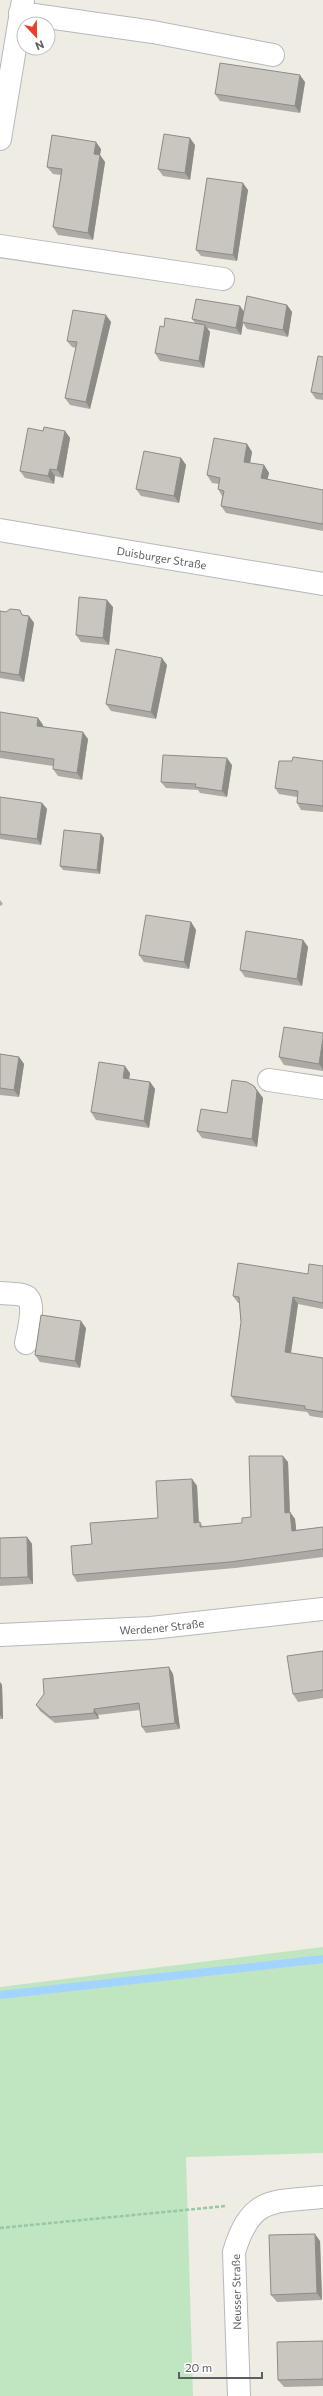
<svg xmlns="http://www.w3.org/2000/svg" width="323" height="2396" font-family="Commissioner,sans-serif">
<rect width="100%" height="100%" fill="#eeece3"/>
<path fill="#bfe6c0" d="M323,1947V2153L186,2157L193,2396H0V1987Z"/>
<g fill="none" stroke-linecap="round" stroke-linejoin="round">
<path stroke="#a2d4ff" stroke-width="8" d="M0,1995L323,1959"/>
<defs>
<g id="minor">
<path d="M20,13L153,32L273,55"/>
<path d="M0,139L23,0"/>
<path d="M0,246L223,279"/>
<path id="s1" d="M0,530L323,584"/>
<path d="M269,1080L323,1088"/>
<path d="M0,1293C7,1294 18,1293 25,1296C37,1300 28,1333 26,1343"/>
<path id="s2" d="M0,1635L151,1628L323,1609"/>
<path d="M239,2396L234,2252C251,2196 272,2202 323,2197"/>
</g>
</defs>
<use href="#minor" stroke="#b5b9bd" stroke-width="24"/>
<path stroke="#98c7a6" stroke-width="2.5" stroke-dasharray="4 2" stroke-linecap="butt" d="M0,2228L226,2206"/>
<use href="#minor" stroke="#fff" stroke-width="22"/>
</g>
<g fill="#adaaa5">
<path d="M305,82L300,113L220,101L215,94Z"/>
<path d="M195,145L190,180L163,176L158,169Z"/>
<path d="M101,149L100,155L105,162L93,240L58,235L53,227L61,175L53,174L47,167Z"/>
<path d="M248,190L237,261L201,256L196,250Z"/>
<path d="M287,305L292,312L288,337L247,329L243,323L241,335L207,328L210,332L204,368L160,361L155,353L164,327L195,323L192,319Z"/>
<path d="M111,322L90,409L70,405L65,398L76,348L72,347L67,341Z"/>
<path d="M323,357V400L316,399L311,392Z"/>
<path d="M43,431H65L70,438L63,478L55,476L54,484L25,478L20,471Z"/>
<path d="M247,444L252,452L250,463L264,465L269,473L267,480L323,490V531L226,513L221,506L222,496L218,489L219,484L212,483L207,475Z"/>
<path d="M181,458L186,465L179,503L141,496L136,489Z"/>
<path d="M113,607L109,645L81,642L76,635Z"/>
<path d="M0,611L29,616L34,623L24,682L0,678Z"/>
<path d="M167,665L156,719L111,711L106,704Z"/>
<path d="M0,715L38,718L43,725V726L88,739L82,780L58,776L53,769V766L0,758Z"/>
<path d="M292,761H323V812L301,810L297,803V797L279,794L275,788Z"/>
<path d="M232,765L227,797L200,793L198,790L166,788L161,782Z"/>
<path d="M0,797L42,803L47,809L41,845L0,839Z"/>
<path d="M101,834L104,838L100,874L63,870L60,866Z"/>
<path d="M0,900L3,904L0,906Z"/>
<path d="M191,922L196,930L189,969L144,962L139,955Z"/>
<path d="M303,940L308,947L302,986L245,977L240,970Z"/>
<path d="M323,1033V1071L284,1065L279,1057Z"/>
<path d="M0,1054L19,1057L24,1064L19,1097L0,1095Z"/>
<path d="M130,1073L129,1079L150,1082L155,1089L149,1128L96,1120L91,1112Z"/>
<path d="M254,1086L263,1098L257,1147L202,1138L197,1131L227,1113Z"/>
<path d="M323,1266V1309L298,1304L291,1353L323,1358V1418L310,1416L307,1412L236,1403L231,1396L241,1322L239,1303H238L233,1296L308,1274Z"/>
<path d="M86,1328L80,1368L40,1362L35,1355Z"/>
<path d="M288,1462L290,1512L295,1519L296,1530L323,1527V1557L235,1568L77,1582L73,1575L92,1544L158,1518L192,1479L197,1486L199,1522H200L203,1527L242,1523L251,1517Z"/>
<path d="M27,1537L32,1544L33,1584L0,1586V1538Z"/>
<path d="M323,1651V1698L298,1702L293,1694Z"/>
<path d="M173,1674L180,1729L146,1733L142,1727L140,1710L98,1715L99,1719L55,1723L40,1711L36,1705Z"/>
<path d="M0,1682L2,1685L3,1719H0Z"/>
<path d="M320,2241L322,2300L277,2302L271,2295Z"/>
<path d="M323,2341V2386L284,2387L278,2380Z"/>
</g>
<g fill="#8d8b86">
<path d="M300,75L305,82L300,113L295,106Z"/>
<path d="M190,138L195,145L190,180L185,173Z"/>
<path d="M96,142L101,149L100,155L105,162L93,240L88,233L94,154Z"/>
<path d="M243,183L248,190L237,261L233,255Z"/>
<path d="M287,305L292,312L288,337L283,330Z"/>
<path d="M240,306L245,313L242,322L243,323L241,335L236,328Z"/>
<path d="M106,315L111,322L90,409L86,402Z"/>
<path d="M205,325L210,332L204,368L199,361Z"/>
<path d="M65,431L70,438L63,478L57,470Z"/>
<path d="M247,444L252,452L249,469L244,462Z"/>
<path d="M181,458L186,465L179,503L174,496Z"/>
<path d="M264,465L269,473L266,486L261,478Z"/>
<path d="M50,469L55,476L54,484L48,476Z"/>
<path d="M107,600L113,607L109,645L103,638Z"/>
<path d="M29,616L34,623L24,682L19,675Z"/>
<path d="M162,658L167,665L156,719L151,712Z"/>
<path d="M38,718L43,725L42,733L37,726Z"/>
<path d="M83,732L88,739L82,780L77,773Z"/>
<path d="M227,758L232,765L227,797L222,791Z"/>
<path d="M42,803L47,809L41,845L37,839Z"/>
<path d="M101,834L104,838L100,874L97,870Z"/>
<path d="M191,922L196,930L189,969L184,962Z"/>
<path d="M303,940L308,947L302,986L297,979Z"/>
<path d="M323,1038V1069L319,1064Z"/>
<path d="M19,1057L24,1064L19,1097L14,1090Z"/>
<path d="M125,1066L130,1073L128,1086L123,1078Z"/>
<path d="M150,1082L155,1089L149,1128L144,1121Z"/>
<path d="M254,1086L263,1098L257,1147L252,1139Z"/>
<path d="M293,1297L298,1304L290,1359L285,1352Z"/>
<path d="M81,1321L86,1328L80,1368L75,1361Z"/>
<path d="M283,1456L288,1462L290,1520L285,1513Z"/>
<path d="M192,1479L197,1486L199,1529L194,1523Z"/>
<path d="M290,1512L295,1519L297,1537L292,1531Z"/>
<path d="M27,1537L32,1544L33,1584L28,1577Z"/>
<path d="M169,1667L173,1674L180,1729L175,1723Z"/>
<path d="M0,1682L2,1685L3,1719L0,1715Z"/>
<path d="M94,1709L98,1715L99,1719L94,1713Z"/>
<path d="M315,2234L320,2241L322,2300L317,2293Z"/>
</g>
<g fill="#c9c6c0" stroke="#8d8b86">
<path d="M220,63L300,75L295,106L215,94Z"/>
<path d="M164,134L190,138L185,173L158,169Z"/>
<path d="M52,135L96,142L94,154L100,155L88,233L53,227L62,169L47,167Z"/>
<path d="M207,178L243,183L233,255L196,250Z"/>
<path d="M247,296L287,305L283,330L242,322Z"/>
<path d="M196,299L240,306L236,328L192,319Z"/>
<path d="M73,310L106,315L86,402L65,398L77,342L67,341Z"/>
<path d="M165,318L205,325L199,361L155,353L160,326L164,327Z"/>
<path d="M318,356L323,357V394L311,392Z"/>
<path d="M44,427L65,431L57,470L50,469L48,476L20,471L28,428L43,431Z"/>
<path d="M214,438L247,444L244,462L264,465L261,478L323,490V524L221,506L224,491L218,489L220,478L207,475Z"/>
<path d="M144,451L181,458L174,496L136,489Z"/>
<path d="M79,597L107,600L103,638L76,635Z"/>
<path d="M10,609L20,610L22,615L29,616L19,675L0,672V611L6,612Z"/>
<path d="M116,649L162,658L151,712L106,704Z"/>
<path d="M0,712L38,718L37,726L83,732L77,773L53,769L54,759L0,751Z"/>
<path d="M163,755L227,758L222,791L195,787L196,784L161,782Z"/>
<path d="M293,757L323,761V806L297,803L298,791L275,788L279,761H292Z"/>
<path d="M0,797L42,803L37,839L0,834Z"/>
<path d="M64,830L101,834L97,870L60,866Z"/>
<path d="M146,915L191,922L184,962L139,955Z"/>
<path d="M246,931L303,940L297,979L240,970Z"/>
<path d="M284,1027L323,1033V1038L319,1064L279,1057Z"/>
<path d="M0,1054L19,1057L14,1090L0,1088Z"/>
<path d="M99,1062L125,1066L123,1078L150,1082L144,1121L91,1112Z"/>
<path d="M232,1080L247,1082L254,1086L257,1091L252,1139L197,1131L201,1109L227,1113Z"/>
<path d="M238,1263L308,1274L309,1264L323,1266V1303L293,1297L285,1352L323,1358V1412L305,1409V1406L231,1396L241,1322L239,1297L233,1296Z"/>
<path d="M41,1315L81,1321L75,1361L35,1355Z"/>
<path d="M249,1456H283L285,1513L290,1512L292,1531L323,1527V1549L230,1562L73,1575L71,1546L92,1544L90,1523L158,1518L156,1481L192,1479L194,1523L200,1522V1527L242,1523V1518L251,1517Z"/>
<path d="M27,1537L28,1577L0,1578V1538Z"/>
<path d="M323,1651V1690L293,1694L287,1656Z"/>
<path d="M169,1667L175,1723L142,1727L139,1703L94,1709V1713L50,1717L36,1705L44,1694L43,1679Z"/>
<path d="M315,2234L317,2293L271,2295L269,2235Z"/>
<path d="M323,2341V2379L278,2380L277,2342Z"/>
</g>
<g text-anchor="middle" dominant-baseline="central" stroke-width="3" stroke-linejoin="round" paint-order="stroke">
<g font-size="11" fill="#5b5f64" stroke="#fff">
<text stroke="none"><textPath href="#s1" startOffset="164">Duisburger Straße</textPath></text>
<text stroke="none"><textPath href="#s2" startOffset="162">Werdener Straße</textPath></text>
<text transform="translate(236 2292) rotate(-91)">Neusser Straße</text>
</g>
</g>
<g transform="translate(36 36) rotate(158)"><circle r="19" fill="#ffffff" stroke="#bdbfc1"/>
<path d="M0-3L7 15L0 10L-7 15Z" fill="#eb3f2b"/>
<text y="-6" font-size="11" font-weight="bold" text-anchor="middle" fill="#5b5f64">N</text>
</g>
<path d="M179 2372v6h83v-6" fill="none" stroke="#5b5f64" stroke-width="2"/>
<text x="185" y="2372" font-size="12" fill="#5b5f64" stroke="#ffffff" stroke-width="3" paint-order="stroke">20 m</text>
</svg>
